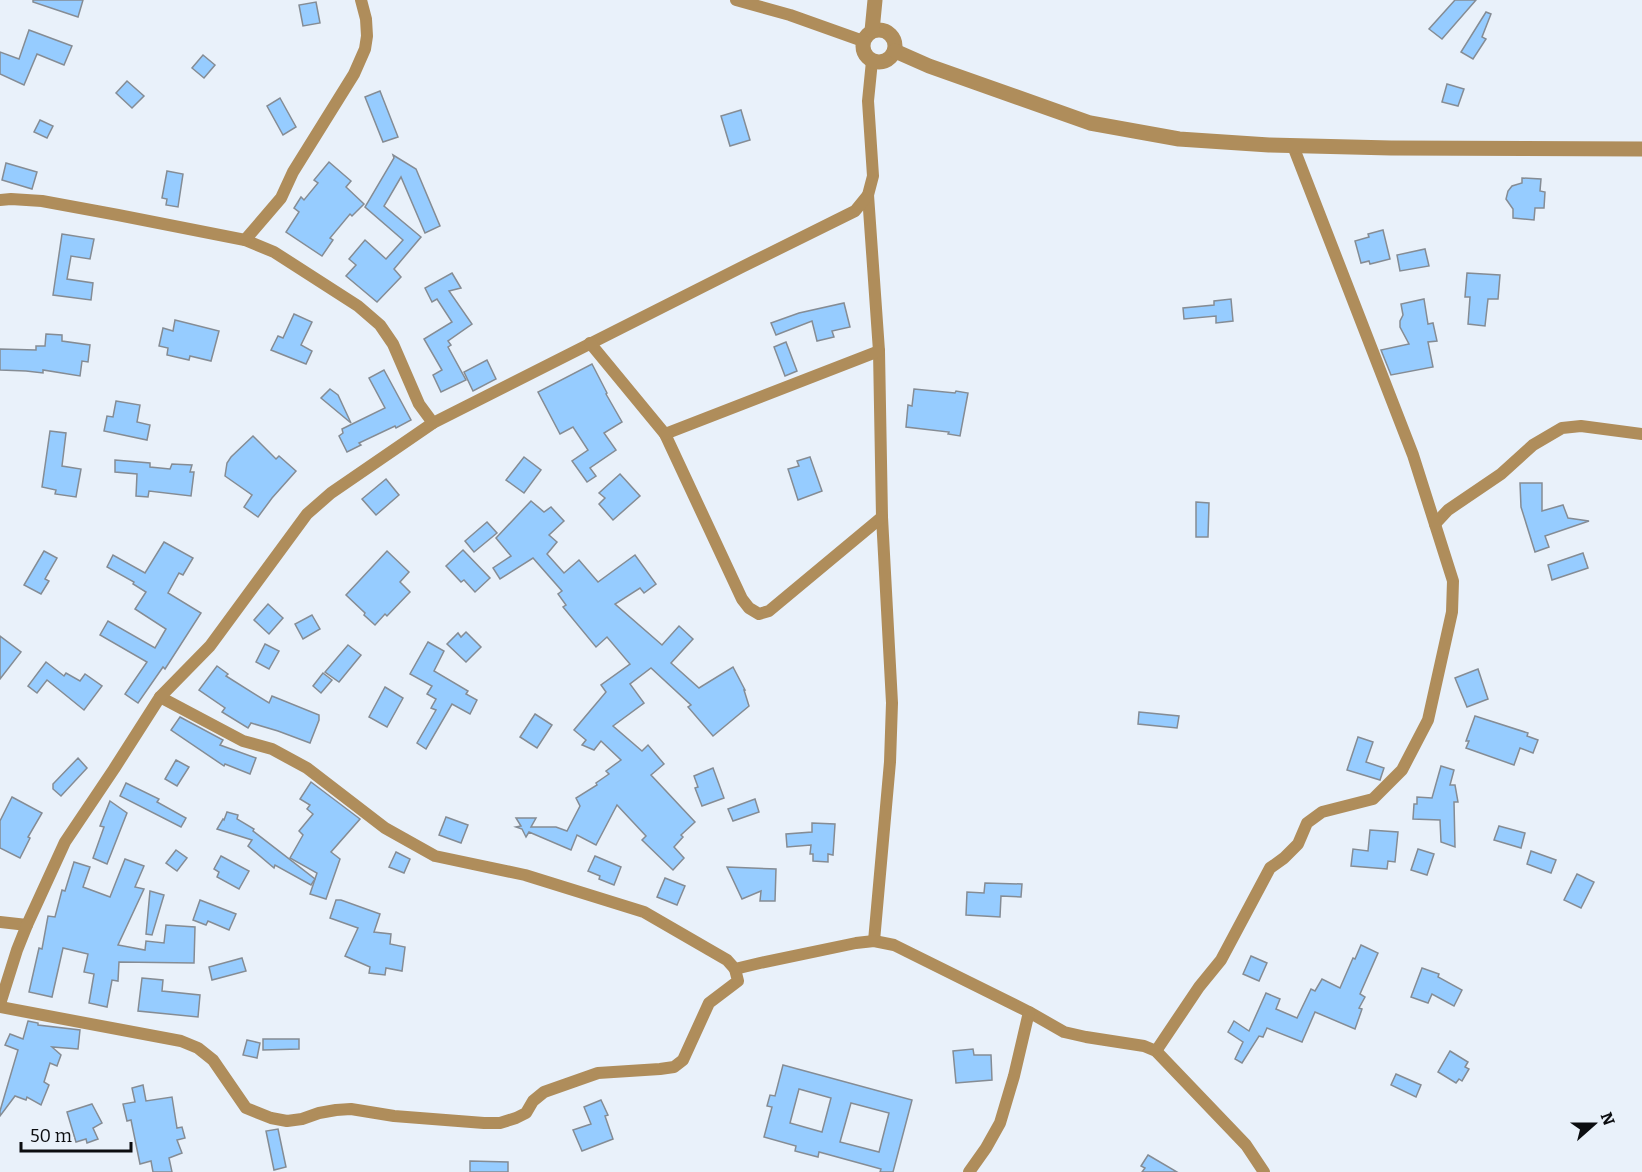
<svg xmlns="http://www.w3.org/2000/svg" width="1642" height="1172" font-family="Bitter,serif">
<rect width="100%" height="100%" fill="#e9f1fa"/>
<g fill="#96ccff" stroke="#858c94" stroke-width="1.5" fill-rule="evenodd">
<path d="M33,0H83L78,17L33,2Z"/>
<path d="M1455,0H1476L1442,39L1429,29Z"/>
<path d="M316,2L320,23L303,26L299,5Z"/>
<path d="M1486,12L1491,14L1482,37L1486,39L1473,59L1461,52Z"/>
<path d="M29,30L72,46L64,65L37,54L24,85L0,74V52L19,59Z"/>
<path d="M203,55L215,65L204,78L192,68Z"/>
<path d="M127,81L144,96L132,108L116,93Z"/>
<path d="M1447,84L1464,89L1458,106L1442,102Z"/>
<path d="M380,91L398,137L383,142L365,97Z"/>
<path d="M280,98L296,127L283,135L267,106Z"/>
<path d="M741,110L750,140L730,146L721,116Z"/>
<path d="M40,120L53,126L47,138L34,132Z"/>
<path d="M393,155L416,169L440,226L425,233L401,177L384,206L421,237L394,269L401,277L377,302L346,276L356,265L349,259L365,240L386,259L403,240L365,207L394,158Z"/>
<path d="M329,162L351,181L346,187L364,204L352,216L350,214L330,238L333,240L322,256L286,232L299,212L294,208L301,197L304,200L318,183L314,180Z"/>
<path d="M6,163L37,172L32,189L2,180Z"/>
<path d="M167,171L183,174L178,207L166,205L167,199L162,198Z"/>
<path d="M1522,178L1541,179L1540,191L1545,192L1544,208H1535L1534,220L1513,218V209L1506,199L1508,191L1512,186L1522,183Z"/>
<path d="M1383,230L1390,259L1370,264L1369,261L1361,263L1355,241L1369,237L1368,234Z"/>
<path d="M62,234L94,239L90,259L71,256L67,279L93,283L91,300L53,295Z"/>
<path d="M1425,249L1429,266L1400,271L1397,255Z"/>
<path d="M452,273L461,288L449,291L472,324L448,341L451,345L448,347L466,380L441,392L433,375L442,370L424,339L452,322L437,299L432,302L425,288Z"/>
<path d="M1467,273L1500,275L1498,299H1488L1485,326L1468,324L1470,297H1465Z"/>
<path d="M1231,299L1233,321L1216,323V316L1184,319L1183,308L1214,305V301Z"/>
<path d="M1424,299L1428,324L1433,323L1437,341L1428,342L1433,367L1391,375L1381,350L1409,344L1400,327V321L1403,315L1401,304Z"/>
<path d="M844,303L850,327L832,331L834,337L817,341L812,321L776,335L771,323L799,313Z"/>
<path d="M294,314L312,322L301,345L312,351L306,364L271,350L278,336L283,338Z"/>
<path d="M175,320L219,331L211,361L190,356L189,360L167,355L168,348L159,346L163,328L173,331Z"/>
<path d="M46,334L62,335V341L90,345L88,362L82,361L80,376L43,370V373L26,371L0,370V349L36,350V346H45Z"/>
<path d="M786,342L797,371L785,376L774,347Z"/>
<path d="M487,360L496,379L473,391L464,372Z"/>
<path d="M592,364L607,393L606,394L622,422L604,433L616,450L590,468L596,476L587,482L572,461L588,450L573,427L560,434L538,392Z"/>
<path d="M384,370L411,420L396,428L395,426L359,443L361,445L347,452L339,436L343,433L342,429L385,408L369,378Z"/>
<path d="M330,389L338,395L351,423L321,398Z"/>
<path d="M914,389L955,393L956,391L968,393L960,436L948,434L949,432L906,427L908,405L912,406Z"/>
<path d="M116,401L140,405L137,422L150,425L147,440L104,431L107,416L113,417Z"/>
<path d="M50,431L66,433L62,466L81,469L76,497L55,494L56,490L42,487Z"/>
<path d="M253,436L276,459L279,456L296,471L272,498L258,517L244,507L252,495L225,476L227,463L231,457Z"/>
<path d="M524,457L541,470L524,493L506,480Z"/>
<path d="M810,457L822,491L798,500L788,469L799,466L797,461Z"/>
<path d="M115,460L150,463V467L170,469L172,464L192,465L190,472H194L191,496L149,491L148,497L136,496L137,474L115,472Z"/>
<path d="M620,474L640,496L613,520L599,504L605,498L599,493Z"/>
<path d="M386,479L399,495L376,515L362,499Z"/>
<path d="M1520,483H1542V511L1563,505L1568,518L1589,521L1545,536L1549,547L1535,552L1521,507Z"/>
<path d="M531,501L544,512L551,507L564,521L549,535L557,542L547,554L564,573L579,560L598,582L635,555L656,584L644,593L640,588L615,604L662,645L679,626L693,639L671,663L699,688L733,667L745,690H744L749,706L713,736L688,707L691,705L651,668L630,684L644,703L613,726L642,751L648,745L664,764L651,775L695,822L681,835L683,837L674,847L684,858L673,870L642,840L646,836L617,805L596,845L577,835L571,850L529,832L526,837L522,829L516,827L521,826L516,818H536L531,827H556L567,831L580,806L576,798L597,785L596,783L609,774L606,771L621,760L601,741L594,750L582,745L586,740L574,730L606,692L601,685L630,664L607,637L596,647L563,607L566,605L558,594L562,591L533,558L500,579L493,568L511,556L496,538Z"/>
<path d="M1196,502L1209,503L1208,537H1196Z"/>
<path d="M487,522L497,533L474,552L465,541Z"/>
<path d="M164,542L193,558L183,575L179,573L168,593L201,613L165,669L163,667L138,703L125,694L147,662L100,635L108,621L155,648L166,629L135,609L146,592L133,584L134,582L107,567L113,555L145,573Z"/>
<path d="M463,550L490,578L475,592L464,580L461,582L446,566Z"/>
<path d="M44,551L57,558L45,579L49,581L41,594L24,585Z"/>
<path d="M387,551L409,572L400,582L410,592L387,616L385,614L375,625L364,615L365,613L346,595Z"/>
<path d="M1583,553L1588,568L1552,580L1548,565Z"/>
<path d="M268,604L283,618L269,634L254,620Z"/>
<path d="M312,615L320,629L303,639L295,624Z"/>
<path d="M466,632L481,647L466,662L447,644L458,633L461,637Z"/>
<path d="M0,636L21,652L0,679Z"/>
<path d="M428,642L444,651L434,671L468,691L466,694L477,700L470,714L452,704L426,749L417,743L436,710L431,708L436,699L427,694L432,686L410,674Z"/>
<path d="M265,644L279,651L269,669L256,662Z"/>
<path d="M348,645L361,655L339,682L325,672Z"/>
<path d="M46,662L64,676L66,673L80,681L85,674L102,686L84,710L47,680L37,693L28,686Z"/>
<path d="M217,666L228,674L226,676L269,703L272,696L319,715V720L310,743L278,731L251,723L248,728L222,712L225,708L199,690Z"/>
<path d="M1478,669L1488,699L1467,707L1455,678Z"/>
<path d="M323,673L332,680L321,693L313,686Z"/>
<path d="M385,687L403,698L387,727L369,717Z"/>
<path d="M1139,712L1179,716L1177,728L1138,724Z"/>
<path d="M535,714L552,725L537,748L520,737Z"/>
<path d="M1475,716L1528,733L1527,736L1538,740L1533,753L1520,748L1514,765L1466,748L1469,741H1466Z"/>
<path d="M180,717L223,740L220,745L256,758L250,774L225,764L224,766L171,730Z"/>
<path d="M1358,737L1373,742L1366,762L1384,768L1380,780L1347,770Z"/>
<path d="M78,758L87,768L61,796L53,789V784Z"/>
<path d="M176,760L189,767L177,786L165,779Z"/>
<path d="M1441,766L1454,770L1450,785H1455L1458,802H1454L1455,847L1441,842L1440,820L1413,819L1414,804H1417V797L1432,798Z"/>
<path d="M713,768L724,798L702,806L695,788L698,787L694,776Z"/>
<path d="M311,782L360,819L331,852L340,859L326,899L310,894L317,873L290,858L303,835L299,831L313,814L307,809L310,805L300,799Z"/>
<path d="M126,783L159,799L157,802L186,818L181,827L120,796Z"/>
<path d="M12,797L42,813L28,837L30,838L20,858L0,848V821Z"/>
<path d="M755,799L759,812L733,821L728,809Z"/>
<path d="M110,801L127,813L107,864L93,858L104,827L100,826Z"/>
<path d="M227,812L238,815L237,819L254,829L253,831L315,879L311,885L275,865L274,868L248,846L252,840L217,829L223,819L224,820Z"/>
<path d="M446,817L468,825L461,843L439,835Z"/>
<path d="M812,823L835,824L833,855L828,854V862L813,861V854H810L811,845L787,847L786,834L812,832Z"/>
<path d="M1499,826L1525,833L1521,848L1494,840Z"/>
<path d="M1370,830L1398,832L1395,862L1388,861L1387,869L1351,866L1353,849L1368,851Z"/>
<path d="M1418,849L1434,854L1427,875L1411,870Z"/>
<path d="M176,850L187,858L177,871L166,863Z"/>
<path d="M1531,851L1556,860L1551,873L1527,864Z"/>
<path d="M396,852L410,859L404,873L389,867Z"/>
<path d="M221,856L249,871L239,889L217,877L219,872L214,869Z"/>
<path d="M595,856L621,867L614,885L599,879L600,876L588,871Z"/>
<path d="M125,859L144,866L135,887L144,889L118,945L145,950L146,941L164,943L166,925L195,927L194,963L119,962L118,981L112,980L107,1007L89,1003L94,974L84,972L88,954L63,948L52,997L29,992L39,948L42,949L48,916L55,917L62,890L65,891L74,862L90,867L83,887L110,897Z"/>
<path d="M727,867L776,869L775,901H760L761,891L742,899Z"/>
<path d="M1577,874L1594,882L1581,908L1564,900Z"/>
<path d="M665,878L685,886L677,905L657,897Z"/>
<path d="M985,883L1022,884L1021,897L1001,896L1000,917L966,915L967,892L984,893Z"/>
<path d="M150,891L164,895L152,935L146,934Z"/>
<path d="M200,900L236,914L229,930L208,921L206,925L193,920Z"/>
<path d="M336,900H341L380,914L374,932L391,934L390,944L405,947L402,971L386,968L385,975L369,973L370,967L345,956L358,928L330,918Z"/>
<path d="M1361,945L1378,953L1360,994L1365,997L1359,1008L1362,1009L1355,1029L1315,1012L1302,1042L1267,1028L1263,1037L1259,1036L1242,1063L1235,1059L1243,1042L1228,1032L1234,1021L1249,1031L1266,993L1280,999L1276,1009L1297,1018L1311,989L1315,991L1322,979L1340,988L1353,958L1355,959Z"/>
<path d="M1251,956L1267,963L1259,981L1243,974Z"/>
<path d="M242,958L246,971L212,980L209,967Z"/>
<path d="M1422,968L1439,974L1438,977L1462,990L1454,1006L1432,994L1428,1003L1411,997Z"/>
<path d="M142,978L163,980L162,991L200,995L198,1017L138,1011Z"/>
<path d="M28,1021L38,1023V1025L80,1030L78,1049L52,1047L61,1055L57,1066L50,1063L44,1082L49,1085L41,1105L27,1097L26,1100L15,1096L0,1116V1111L18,1050L5,1045L10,1034L23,1039Z"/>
<path d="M263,1039H299V1049L263,1050Z"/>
<path d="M247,1040L260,1043L257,1058L243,1055Z"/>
<path d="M973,1049L974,1055H991L992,1080L956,1083L953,1051Z"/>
<path d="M1450,1051L1468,1062L1465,1067L1469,1069L1462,1081L1459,1079L1456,1083L1438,1072Z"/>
<path d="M783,1065L912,1100L893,1172H880L881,1169L819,1152L818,1157L795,1151L796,1146L764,1137L772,1107L767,1106L770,1095L775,1096ZM799,1089L831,1098L822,1132L790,1123ZM851,1103L889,1113L879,1152L840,1142Z"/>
<path d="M1396,1074L1421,1085L1416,1097L1391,1085Z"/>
<path d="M143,1085L146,1101L172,1097L177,1128L182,1127L185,1138L177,1140L182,1153L169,1158L172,1172H153L151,1161L140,1164L131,1120L127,1121L123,1104L135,1102L132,1088Z"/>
<path d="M601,1100L608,1115L605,1116L613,1139L582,1151L573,1130L591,1124L584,1107Z"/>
<path d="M92,1104L102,1123L93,1128L98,1139L87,1143L86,1139L76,1142L67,1112Z"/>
<path d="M278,1129L286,1167L274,1170L266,1131Z"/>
<path d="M1148,1155L1177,1172H1142L1145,1168L1141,1166Z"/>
<path d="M470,1161L508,1162V1172H470Z"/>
</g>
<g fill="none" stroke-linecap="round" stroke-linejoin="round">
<g stroke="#af8d5b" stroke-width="12">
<path d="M736,0L790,15L863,41"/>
<path d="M868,195L879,351L882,517L892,703L890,762L874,941"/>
<path d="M0,200L11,199L42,201L118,215L245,240L274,252L358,306L380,325L393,344L419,404L433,423L742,267L855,211L868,195L873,176L868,101L872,61"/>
<path d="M245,240L281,198L293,172L354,74L365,49L367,36L366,19L361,0"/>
<path d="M590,343L665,434L742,599L749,608L759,614L769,611L882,517"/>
<path d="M665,434L879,351"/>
<path d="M1435,524L1448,510L1501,474L1533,445L1562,428L1581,426L1642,434"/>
<path d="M160,697L243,741L272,749L307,768L385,828L435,856L525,875L644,912L727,960L735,969L760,963L856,943L874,941L894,945L1029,1012L1064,1032L1086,1037L1144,1046L1156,1051L1246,1145L1264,1172"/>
<path d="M0,922L27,925"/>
<path d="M0,1004L17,950L27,925L65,842L114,769L160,697L210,646L307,514L331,493L433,423"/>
<path d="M0,1007L181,1041L198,1048L213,1060L246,1108L271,1118L287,1121L302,1119L319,1113L336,1110L351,1109L394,1116L484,1123H500L516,1118L526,1113L533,1101L544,1092L598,1073L660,1069L674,1067L683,1060L709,1003L738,981L735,969"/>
<path d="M1156,1051L1199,987L1221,960L1270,868L1284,858L1298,844L1307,823L1322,812L1373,799L1402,770L1428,720L1452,612L1453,581L1413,455L1293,146"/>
<path d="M969,1172L986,1148L1000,1123L1014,1076L1029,1012"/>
</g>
<g stroke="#af8d5b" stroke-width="15">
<circle cx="879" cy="46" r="16"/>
<path d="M872,31L875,0"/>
<path d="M895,51L929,66L1090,123L1179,139L1269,145L1391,148L1642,149"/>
</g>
</g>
<g transform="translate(1594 1124) rotate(69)" stroke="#e9f1fa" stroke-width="4.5" paint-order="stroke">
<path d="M0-4.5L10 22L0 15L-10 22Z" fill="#0b0d10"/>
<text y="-9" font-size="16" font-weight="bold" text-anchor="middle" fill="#0b0d10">N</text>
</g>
<path d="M21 1142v9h110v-9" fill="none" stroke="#0b0d10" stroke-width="3"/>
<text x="30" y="1142" font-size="18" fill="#0b0d10" stroke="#e9f1fa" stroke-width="4.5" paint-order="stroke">50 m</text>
</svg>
